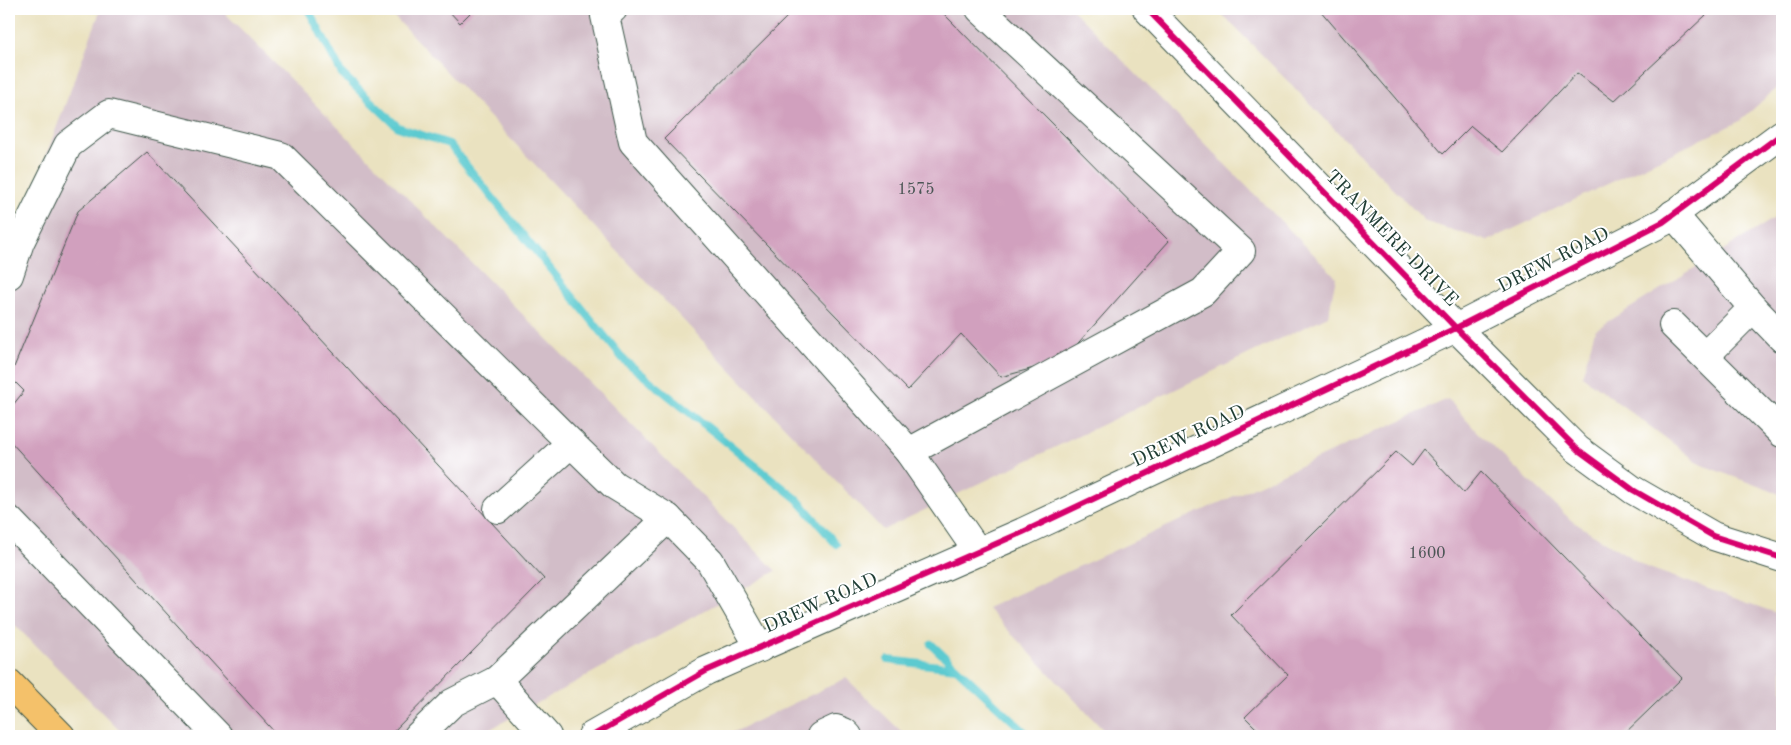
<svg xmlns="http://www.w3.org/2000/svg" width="1791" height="745" font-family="'Old Standard TT',serif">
<rect width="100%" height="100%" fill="#fff"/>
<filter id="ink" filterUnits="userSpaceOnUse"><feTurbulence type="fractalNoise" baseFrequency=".02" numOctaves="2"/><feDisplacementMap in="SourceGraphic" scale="10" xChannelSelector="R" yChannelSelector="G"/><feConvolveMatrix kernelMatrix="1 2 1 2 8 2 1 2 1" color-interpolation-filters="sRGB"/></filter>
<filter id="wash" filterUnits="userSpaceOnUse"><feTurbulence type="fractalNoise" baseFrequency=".0096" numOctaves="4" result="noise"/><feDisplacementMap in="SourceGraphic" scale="20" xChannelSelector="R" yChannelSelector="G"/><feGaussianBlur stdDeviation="1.12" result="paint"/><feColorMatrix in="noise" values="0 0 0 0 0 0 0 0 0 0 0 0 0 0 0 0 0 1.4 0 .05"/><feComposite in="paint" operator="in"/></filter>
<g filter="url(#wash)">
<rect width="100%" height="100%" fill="#eae2c0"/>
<g fill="#d2bdc8">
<path d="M101,9H221L776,571L478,736H125L9,619V254Z"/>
<path d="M387,9H1072L1336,277L1328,316L883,530Z"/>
<path d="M1217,9H1782V83L1740,121L1488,241L1426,222Z"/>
<path d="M1782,211V495L1702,465L1582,376L1595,330L1773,219Z"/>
<path d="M1448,399L1478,433L1572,521L1646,567L1782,615V736H1109L987,608Z"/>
<path d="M846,678L906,736H726Z"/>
</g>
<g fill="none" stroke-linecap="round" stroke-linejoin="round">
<g stroke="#5ccad0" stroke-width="8">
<path d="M308,9L342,74L398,127L449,144L624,360L797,499L836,544"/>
<path d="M931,644L1029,736"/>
<path d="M888,660L956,668"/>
</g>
</g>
<g id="blocks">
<g fill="#d1a0be">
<path d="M447,9H474L460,23Z"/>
<path d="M795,9H939L1169,241L1063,360L1001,377L961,334L908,390L664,139Z"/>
<path d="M1319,9H1699L1706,15L1614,101L1577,73L1502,152L1471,126L1443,154Z"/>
<path d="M147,152L544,579L389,736H278L9,440V410L24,391L10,377L78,211Z"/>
<path d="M1424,450L1464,493L1481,472L1682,678L1622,736H1264L1245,717L1288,675L1231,615L1396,452L1412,466Z"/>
</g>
</g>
</g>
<g filter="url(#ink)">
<use href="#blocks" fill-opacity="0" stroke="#3d5649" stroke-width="1"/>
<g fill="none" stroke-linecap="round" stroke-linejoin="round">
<defs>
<g id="minor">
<path d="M613,9L605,16L633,142L909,452L978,552"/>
<path d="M1147,9L1456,328L1577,449L1633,490L1713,536L1782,558"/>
<path d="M1673,214L1753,308L1782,338"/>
<path d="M9,275L20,242L68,145L109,114L281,156L571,443"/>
<path d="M1673,325L1782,433"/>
<path d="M1705,356L1753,308"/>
<path d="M909,452L1203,292L1241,251L980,9"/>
<path d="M498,509L571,443L614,485L668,518"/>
<path d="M9,520L218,736"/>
<path d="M418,736L452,703L497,680"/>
<path d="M547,736L497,680L668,518L710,561L760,648"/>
<path d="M592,736L706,671L1023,532L1456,328L1663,222L1782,134"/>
<path d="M821,736L836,729L844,732L848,736"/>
</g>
<path id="major" d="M9,683L61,736"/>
</defs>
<use href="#minor" stroke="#3d5649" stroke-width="30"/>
<use href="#major" stroke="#3d5649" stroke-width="30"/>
<use href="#minor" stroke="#fff" stroke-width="28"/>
<use href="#major" stroke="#f4c16a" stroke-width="28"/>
<defs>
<g id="cycleway">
<path d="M1147,9L1456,328L1577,449L1633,490L1713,536L1782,558"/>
<path d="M592,736L706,671L1023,532L1456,328L1663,222L1782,134"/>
</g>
</defs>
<use href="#cycleway" stroke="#fff" stroke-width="9"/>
<use href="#cycleway" stroke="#d6006c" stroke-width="6"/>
</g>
</g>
<g text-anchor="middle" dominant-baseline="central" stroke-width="4" stroke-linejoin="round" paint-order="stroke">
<g font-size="16" fill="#4c5656">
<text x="916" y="190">1575</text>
<text x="1427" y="554">1600</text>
</g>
<g font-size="19" fill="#1f3d34" stroke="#fff">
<text transform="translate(1391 239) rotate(46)">TRANMERE DRIVE</text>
<text transform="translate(1554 261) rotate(-27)">DREW ROAD</text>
<text transform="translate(1189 437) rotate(-25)">DREW ROAD</text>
<text transform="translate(821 604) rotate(-24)">DREW ROAD</text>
</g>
</g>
<rect width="1791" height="745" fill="none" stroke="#fff" stroke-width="30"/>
</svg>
